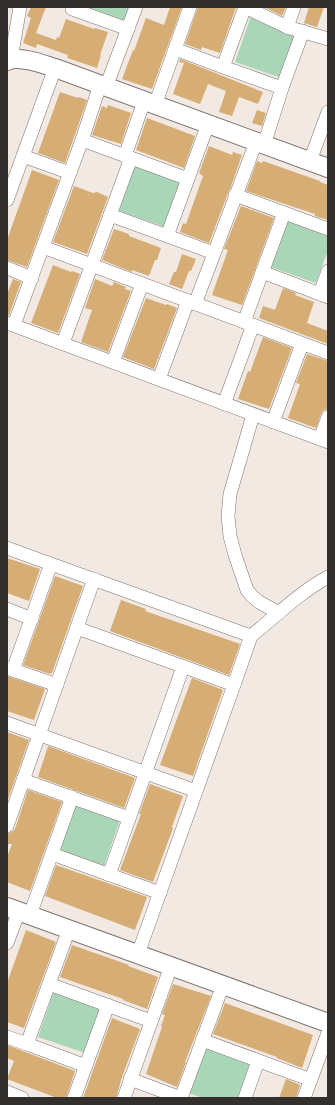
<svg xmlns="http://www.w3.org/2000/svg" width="335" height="1105" font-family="Mulish,sans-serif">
<rect width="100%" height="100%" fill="#f2e9e3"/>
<g fill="#aad6b8">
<path d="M86,7H131L126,21Z"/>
<path d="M251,16L297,32L281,78L235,62Z"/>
<path d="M135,165L181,181L165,227L119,211Z"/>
<path d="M286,221L328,236V250L316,283L270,267Z"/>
<path d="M74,804L120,820L104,866L58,850Z"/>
<path d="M54,991L101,1007L85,1053L38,1037Z"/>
<path d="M204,1046L250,1063L238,1098H203L188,1093Z"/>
</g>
<g fill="#d5ad75">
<path d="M31,7H46L36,33L56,40L57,37L59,38L66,19L94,29L95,28L108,32L100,55H101L97,68L67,58L68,55L37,44L36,48L23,43L31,18L27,16Z"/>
<path d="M170,7H182L152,89L122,79L133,50L134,51L146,18L164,25Z"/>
<path d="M198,7H236L220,53L202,47L201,50L185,44Z"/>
<path d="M264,7H286L282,16Z"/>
<path d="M309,7H324L317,27L304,23Z"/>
<path d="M180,59L263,92L258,104L239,97L232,116L219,112L226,91L208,84L200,104L173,94L184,63L179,62Z"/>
<path d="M60,92L78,98L79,97L87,100L65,163L38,153Z"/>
<path d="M108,105L131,113L121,144L92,135L102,106L107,108Z"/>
<path d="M257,110L266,113L262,126L252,123Z"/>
<path d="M147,118L195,136L184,168L136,150Z"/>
<path d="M209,146L232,155L233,152L242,155L230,189L228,192L227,196L209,243L180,232L183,223L186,224L203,176L199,173Z"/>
<path d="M257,161L262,163L263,161L320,181V182L328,185V220L315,216V214L246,191Z"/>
<path d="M32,170L59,180L27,267L7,260V240Z"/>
<path d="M74,186L93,193L97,192L108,197L87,254L53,242Z"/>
<path d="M241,206L274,218L242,305L212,295L228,250L224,249Z"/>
<path d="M114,229L129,234V236L161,248L157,260H155L149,276L132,270V272L102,260Z"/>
<path d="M182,254L196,259L191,271H189L182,289L169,284L174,272H176Z"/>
<path d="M53,265L71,272L72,271L80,274L58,333L31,323Z"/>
<path d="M13,279L21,282L9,315H7V294Z"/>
<path d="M95,279L112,286L114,282L126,287L125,289L131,291L108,352L81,342L92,310L85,308Z"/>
<path d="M283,288L296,293L295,295L314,302L307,323L328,331V344L259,318L263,306L275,310Z"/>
<path d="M146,298L166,305L167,304L177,308L154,369L123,357Z"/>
<path d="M263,337L292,348L269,409L238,399L248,371L250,372Z"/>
<path d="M307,354L328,361V406L327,409L323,411L321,414L316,428L288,418L300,384L296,383Z"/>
<path d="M7,558L40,569L29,601L7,593Z"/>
<path d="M55,576L83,586L52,673H51L50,674L23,665Z"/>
<path d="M121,600L146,609L145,611L240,644L229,675L110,631Z"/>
<path d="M7,676L45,689L34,720L7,711Z"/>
<path d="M192,678L223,690L193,776L160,765Z"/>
<path d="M7,732L29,740L7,802Z"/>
<path d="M48,746L135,778L124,808L38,777Z"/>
<path d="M150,784L183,796L172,827L173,828L153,882L120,870L141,814H139Z"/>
<path d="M28,790L62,802L30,891L7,882V857L12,844H7V834L12,832L15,829Z"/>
<path d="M56,865L147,897L135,930L45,896Z"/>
<path d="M26,930L56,942L24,1028L7,1022V983Z"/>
<path d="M72,945L129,965L128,966L158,977L147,1009L123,1000V999L60,977Z"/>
<path d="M173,984L211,996L185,1062H186L177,1087L146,1074L162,1027L161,1026L165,1015L162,1014Z"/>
<path d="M225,1003L313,1035L302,1068L277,1058V1057L213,1034Z"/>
<path d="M112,1018L140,1029L122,1077L116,1098H83Z"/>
<path d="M7,1045L75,1071L66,1098H57L7,1079L14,1061L7,1058Z"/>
<path d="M286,1079L300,1085L296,1098H279Z"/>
</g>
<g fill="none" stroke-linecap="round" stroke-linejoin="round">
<defs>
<g id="street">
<path d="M245,7L287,27L328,39"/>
<path d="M72,9L128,29"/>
<path d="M287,27L294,7"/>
<path d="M175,49L223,67L245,7"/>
<path d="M11,59L20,7"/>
<path d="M223,67L282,88"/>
<path d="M106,87L136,7"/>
<path d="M155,105L190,7"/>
<path d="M82,140L188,179"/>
<path d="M264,145L282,88L303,31"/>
<path d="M23,156L70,173"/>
<path d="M125,156L144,101"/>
<path d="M310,161L328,112"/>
<path d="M235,195L328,229"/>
<path d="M7,200L55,68"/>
<path d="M110,215L214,253"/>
<path d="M167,236L208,124"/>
<path d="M43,247L328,353"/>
<path d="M7,268L32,278"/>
<path d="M262,272L328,297"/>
<path d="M320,294L328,271"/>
<path d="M195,304L256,142"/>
<path d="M244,322L284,213"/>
<path d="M7,323L328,442"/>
<path d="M14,325L82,140L100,85"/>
<path d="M63,343L131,158"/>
<path d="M113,362L142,284"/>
<path d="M159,379L188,301"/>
<path d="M224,404L253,325"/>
<path d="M253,415L230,494L228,516L230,536L235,555L247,590L252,596L259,602L279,613"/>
<path d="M273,422L302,344"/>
<path d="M320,439L328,417"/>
<path d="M7,548L51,564L13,670"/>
<path d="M51,564L251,636L234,685L77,628"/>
<path d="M7,609L32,619"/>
<path d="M251,636C276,616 300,592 328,577"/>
<path d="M7,668L57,685"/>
<path d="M7,723L196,791"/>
<path d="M23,780L129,818"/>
<path d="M7,826L94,579"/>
<path d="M52,854L160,893"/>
<path d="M109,875L183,667"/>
<path d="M30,915L72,797"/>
<path d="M7,943L19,911"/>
<path d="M138,954L234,685"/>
<path d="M49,984L151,1021"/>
<path d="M7,1037L27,1044L69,929"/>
<path d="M202,1040L311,1080"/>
<path d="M27,1044L86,1066"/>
<path d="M130,1079L181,1098L223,985"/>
<path d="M7,1092L22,1098"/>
<path d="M74,1098L108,1005"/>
<path d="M124,1098L171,966"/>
<path d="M245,1098L258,1061"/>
<path d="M304,1098L328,1033"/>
</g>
<g id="secondary">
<path d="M7,61C20,55 42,64 55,68L328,168"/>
<path d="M7,907L328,1023"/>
</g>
</defs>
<use href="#street" stroke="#7d7570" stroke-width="14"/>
<use href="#secondary" stroke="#7d7570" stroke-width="20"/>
<use href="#street" stroke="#fff" stroke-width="13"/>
<use href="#secondary" stroke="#fff" stroke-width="18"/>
</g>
<rect width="335" height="1105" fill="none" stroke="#322f2c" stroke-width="16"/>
</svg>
